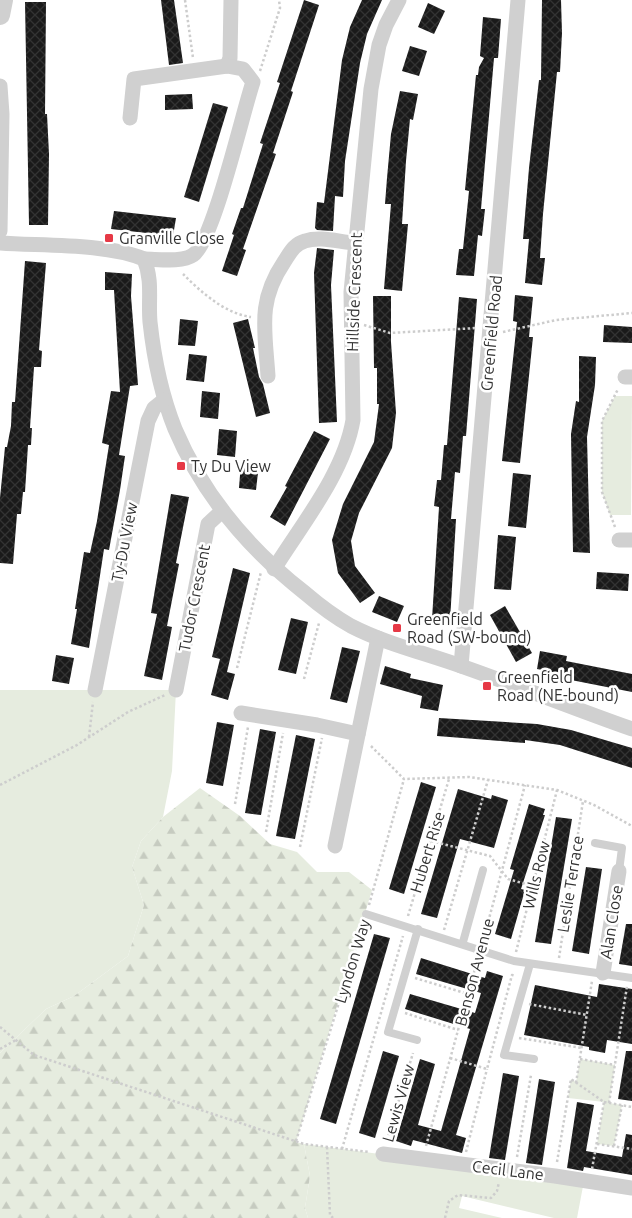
<svg xmlns="http://www.w3.org/2000/svg" width="632" height="1218" font-family="Ubuntu,sans-serif">
<defs>
<pattern id="forest-firs" width="22" height="20" patternUnits="userSpaceOnUse" patternTransform="scale(1.25)"><rect width="22" height="20" fill="#e6ecdf"/><path d="M5 1l3.5 6h-7zM16 11l3.5 6h-7z" fill="#c6cbc0"/></pattern>
<pattern id="building-cross-hatch" width="8" height="8" patternUnits="userSpaceOnUse" patternTransform="scale(1.25)"><rect width="8" height="8" fill="#1a1a1a"/><path d="M0 0l8 8M0 8l8-8" fill="none" stroke="#333"/></pattern>
</defs>
<rect width="100%" height="100%" fill="#fff"/>
<g fill="#e6ecdf">
<path d="M615,396H632L631,515H610L602,492V421Z"/>
<path d="M0,690H176L172,771L163,817L141,841L132,867L144,905L128,956L74,996L46,1009L0,1053Z"/>
<path d="M580,1059L615,1065L609,1103L622,1105L614,1146L597,1144L604,1102L568,1098L571,1079L576,1082Z"/>
<path d="M304,1144L584,1181L577,1218H554L462,1196L459,1208L502,1218H308L305,1208L310,1176Z"/>
</g>
<path fill="url(#forest-firs)" d="M200,788L240,816L270,844L297,852L317,872H349L372,890L296,1142L304,1144L310,1176L305,1208L308,1218H0V1053L46,1009L74,996L128,956L144,905L132,867L141,841L163,817Z"/>
<g fill="url(#building-cross-hatch)">
<path d="M161,0H174L183,63L169,65Z"/>
<path d="M304,0L319,5L291,91L293,92L273,153L276,154L243,249L246,250L237,276L222,271L234,235L232,234L241,208H243L263,144L260,143L280,83L277,82Z"/>
<path d="M362,0H382L367,34L360,63L345,161L343,197L335,196L333,231L317,230L315,228L317,202L324,203L342,60L350,27Z"/>
<path d="M542,0H561L562,33L560,72H557L543,214L540,258H545L542,285L525,283L529,239H523L529,168L539,80H541Z"/>
<path d="M25,2H46L45,114H47L49,154L48,225H29Z"/>
<path d="M428,3L445,11L434,34L418,27Z"/>
<path d="M483,17L501,19L498,58H494L481,209H485L482,236L478,235L474,276L456,275L459,249H463L469,191L465,190L476,75H478L479,67L484,58L480,56Z"/>
<path d="M410,46L427,51L419,76L402,71Z"/>
<path d="M400,91L418,94L413,120L410,119L406,161L402,224H408L402,291L384,289L391,204H385L387,178L391,134Z"/>
<path d="M192,94L193,109L165,110V95Z"/>
<path d="M213,103L228,107L199,202L184,197Z"/>
<path d="M114,211L176,218L173,236L111,229Z"/>
<path d="M317,248L334,250L331,285L337,422L319,423L314,273Z"/>
<path d="M25,261L46,263L39,350L42,351L41,367H34L30,428H32L31,445H28L25,492H23L21,514H17L13,564L0,563V498L5,447H7L11,426L12,402H15Z"/>
<path d="M105,272L132,274L131,296L138,385L130,386L119,455L125,456L120,490L109,550L104,549L89,648L71,644L77,609H75L84,552L90,553L97,521L109,445L102,443L111,391L120,392L114,290H105Z"/>
<path d="M515,295L533,297L529,337H533L520,463L502,461L517,322L513,321Z"/>
<path d="M373,296H391V342L396,413L392,448L359,513L351,541L355,566L375,593L360,603L338,573L332,540L343,504L374,442L379,404H377V368H374Z"/>
<path d="M459,297L477,299L466,436H463L460,473L455,472L451,519H456L450,621L432,619L439,507L434,506L437,480H441L444,445H447Z"/>
<path d="M180,319L198,321L195,346L178,345Z"/>
<path d="M248,319L255,348H253L259,377L263,384L270,413L256,417L233,323Z"/>
<path d="M604,325L632,327V343L603,342Z"/>
<path d="M189,354L207,356L204,382L186,380Z"/>
<path d="M579,356L596,357L595,385L587,437L590,553L573,552L571,434L576,401L579,402Z"/>
<path d="M202,391L220,393L218,419L200,417Z"/>
<path d="M219,429L237,431L235,457L217,455Z"/>
<path d="M314,431L330,439L285,526L270,517L287,487L285,486Z"/>
<path d="M241,462L259,464L256,490L239,488Z"/>
<path d="M513,473L531,475L526,528L508,526Z"/>
<path d="M171,494L189,497L176,563L179,564L167,626L172,627L162,680L144,676L157,614L151,613Z"/>
<path d="M498,535L516,537L511,590L494,589Z"/>
<path d="M233,568L250,573L227,672L235,674L228,700L211,695L220,659L212,657Z"/>
<path d="M597,572L629,574L628,591L596,589Z"/>
<path d="M379,596L404,606L397,622L372,612Z"/>
<path d="M505,606L532,653L516,662L490,615Z"/>
<path d="M291,618L308,622L296,674L278,670Z"/>
<path d="M342,647L360,651L347,703L330,699Z"/>
<path d="M540,651L567,656L566,661L632,674V692L571,680L572,676L537,669Z"/>
<path d="M56,655L74,658L69,684L52,681Z"/>
<path d="M385,666L411,674L410,678L443,685L438,711L420,708L422,696L380,684Z"/>
<path d="M439,718L537,724L571,730L632,748V768L560,745L525,740V743L437,736Z"/>
<path d="M217,722L234,725L223,786L206,783Z"/>
<path d="M260,729L276,732L261,815L245,813Z"/>
<path d="M296,735L315,739L295,839L276,836Z"/>
<path d="M421,782L436,787L404,894L389,889Z"/>
<path d="M458,789L491,799L492,795L508,800L494,848L460,839L437,918L421,914Z"/>
<path d="M529,804L545,809L543,815H545L521,889L525,890L511,939L495,934L514,870L510,869Z"/>
<path d="M556,817L572,819L551,944L535,942Z"/>
<path d="M586,867L602,869L589,954L572,951Z"/>
<path d="M626,924H632V966L619,964Z"/>
<path d="M374,934L390,938L336,1124L320,1119Z"/>
<path d="M421,958L485,978L487,971L503,976L456,1135L466,1138L462,1153L413,1140L411,1146L396,1141L420,1059L435,1064L418,1125L441,1131L470,1029L405,1009L410,994L475,1013L481,993L416,974Z"/>
<path d="M599,984L632,989V1044L607,1040L605,1053L589,1050V1047L524,1035L535,985L597,997Z"/>
<path d="M383,1051L399,1056L375,1138L359,1133Z"/>
<path d="M626,1051H632V1101L618,1099Z"/>
<path d="M503,1073L519,1076L505,1160L489,1158Z"/>
<path d="M539,1079L555,1082L542,1165L526,1163Z"/>
<path d="M577,1102L594,1105L586,1151L622,1157L626,1134L632,1135V1175L584,1167L583,1171L567,1168Z"/>
</g>
<g fill="none" stroke-linecap="round" stroke-linejoin="round">
<g stroke="#cdcdcd" stroke-width="2.5" stroke-dasharray="2.5 2.5" stroke-linecap="butt">
<path d="M185,0L193,58"/>
<path d="M260,71L280,8L279,0"/>
<path d="M183,274C201,292 224,313 251,317"/>
<path d="M364,325L390,333L477,328"/>
<path d="M503,332L556,320L632,313"/>
<path d="M615,527L602,492V421L618,389"/>
<path d="M237,668L261,572"/>
<path d="M304,679L319,623"/>
<path d="M89,737L93,702"/>
<path d="M371,746L404,779L469,777L557,790L594,805L632,826"/>
<path d="M0,785L77,745L128,712L165,695"/>
<path d="M235,804L248,727"/>
<path d="M266,832L283,733"/>
<path d="M431,841L490,856L508,879L533,886"/>
<path d="M300,847L322,738"/>
<path d="M369,905L404,779"/>
<path d="M408,916L449,779"/>
<path d="M444,930L488,780"/>
<path d="M483,941L525,785"/>
<path d="M516,952L557,790"/>
<path d="M559,958L583,801"/>
<path d="M415,978L468,994"/>
<path d="M529,1004L587,1015"/>
<path d="M405,1013L458,1030"/>
<path d="M0,1027L34,1055L304,1144L369,1152"/>
<path d="M519,1038L582,1048"/>
<path d="M0,1049L16,1040"/>
<path d="M450,1058L487,1069L512,975L516,976"/>
<path d="M580,1059L615,1065"/>
<path d="M576,1083L592,981"/>
<path d="M604,1102L632,1107"/>
<path d="M609,1103L627,986"/>
<path d="M387,1140L413,1053"/>
<path d="M296,1141L364,922"/>
<path d="M597,1144L632,1149"/>
<path d="M426,1146L478,958"/>
<path d="M614,1146L622,1105"/>
<path d="M327,1147L330,1215L333,1218"/>
<path d="M342,1149L403,936"/>
<path d="M466,1152L487,1069"/>
<path d="M517,1157L531,1075"/>
<path d="M557,1162L571,1079L604,1102L592,1169"/>
<path d="M445,1218L449,1201L458,1195L491,1198L497,1191L499,1182"/>
</g>
<g stroke="#d0d0d0" stroke-width="8">
<path d="M595,843L622,848L619,871"/>
<path d="M366,914L514,961L632,978"/>
<path d="M463,942L483,870"/>
<path d="M530,964L504,1055L534,1059"/>
<path d="M417,1040L388,1032L418,929"/>
</g>
<g stroke="#d0d0d0" stroke-width="15">
<path d="M227,66L230,58L231,0"/>
<path d="M0,86L2,114L0,231"/>
<path d="M130,118L134,79L227,66L243,69L253,82C243,111 213,243 193,255C182,263 157,259 144,259"/>
<path d="M0,243C42,246 106,243 144,259C153,281 148,300 150,322C154,359 161,394 175,429C203,495 249,549 305,593C319,605 335,617 351,626C386,644 425,653 461,666C518,686 575,709 632,729"/>
<path d="M268,376C265,330 257,302 284,262C290,253 294,244 305,241C320,236 339,242 354,243"/>
<path d="M625,377H632"/>
<path d="M619,540H632"/>
<path d="M274,569C302,524 344,473 353,420L351,292L371,89L379,45L386,25L399,0"/>
<path d="M461,666L518,0"/>
<path d="M95,690L148,421L154,408L164,400"/>
<path d="M176,690L208,524L222,511"/>
<path d="M241,713L317,725L358,734"/>
<path d="M335,846L378,638"/>
<path d="M603,973L619,871"/>
<path d="M383,1154L555,1176L632,1188"/>
</g>
<path stroke="#d0d0d0" stroke-width="20" d="M0,15L3,0"/>
</g>
<g fill="#e63946" stroke="#fff" stroke-width="2">
<rect x="104" y="233" width="10" height="10" rx="2.5"/>
<rect x="176" y="461" width="10" height="10" rx="2.5"/>
<rect x="392" y="623" width="10" height="10" rx="2.5"/>
<rect x="482" y="681" width="10" height="10" rx="2.5"/>
</g>
<g text-anchor="middle" dominant-baseline="central" stroke-width="5" stroke-linejoin="round" paint-order="stroke">
<g font-size="16" fill="#333" stroke="#fff" text-anchor="start">
<text x="119" y="238">Granville Close</text>
<text x="191" y="466">Ty Du View</text>
<text x="407" y="619">Greenfield<tspan x="407" dy="18">Road (SW-bound)</tspan></text>
<text x="497" y="677">Greenfield<tspan x="497" dy="18">Road (NE-bound)</tspan></text>
</g>
<g font-size="16" fill="#333" stroke="#fff">
<text transform="translate(354 292) rotate(-88)">Hillside Crescent</text>
<text transform="translate(491 333) rotate(-85)">Greenfield Road</text>
<text transform="translate(124 542) rotate(-79)">Ty-Du View</text>
<text transform="translate(194 598) rotate(-79)">Tudor Crescent</text>
<text transform="translate(427 852) rotate(-73)">Hubert Rise</text>
<text transform="translate(536 875) rotate(-76)">Wills Row</text>
<text transform="translate(570 884) rotate(-81)">Leslie Terrace</text>
<text transform="translate(611 922) rotate(-81)">Alan Close</text>
<text transform="translate(352 961) rotate(-73)">Lyndon Way</text>
<text transform="translate(474 972) rotate(-75)">Benson Avenue</text>
<text transform="translate(398 1103) rotate(-74)">Lewis View</text>
<text transform="translate(508 1170) rotate(7)">Cecil Lane</text>
</g>
</g>
</svg>
